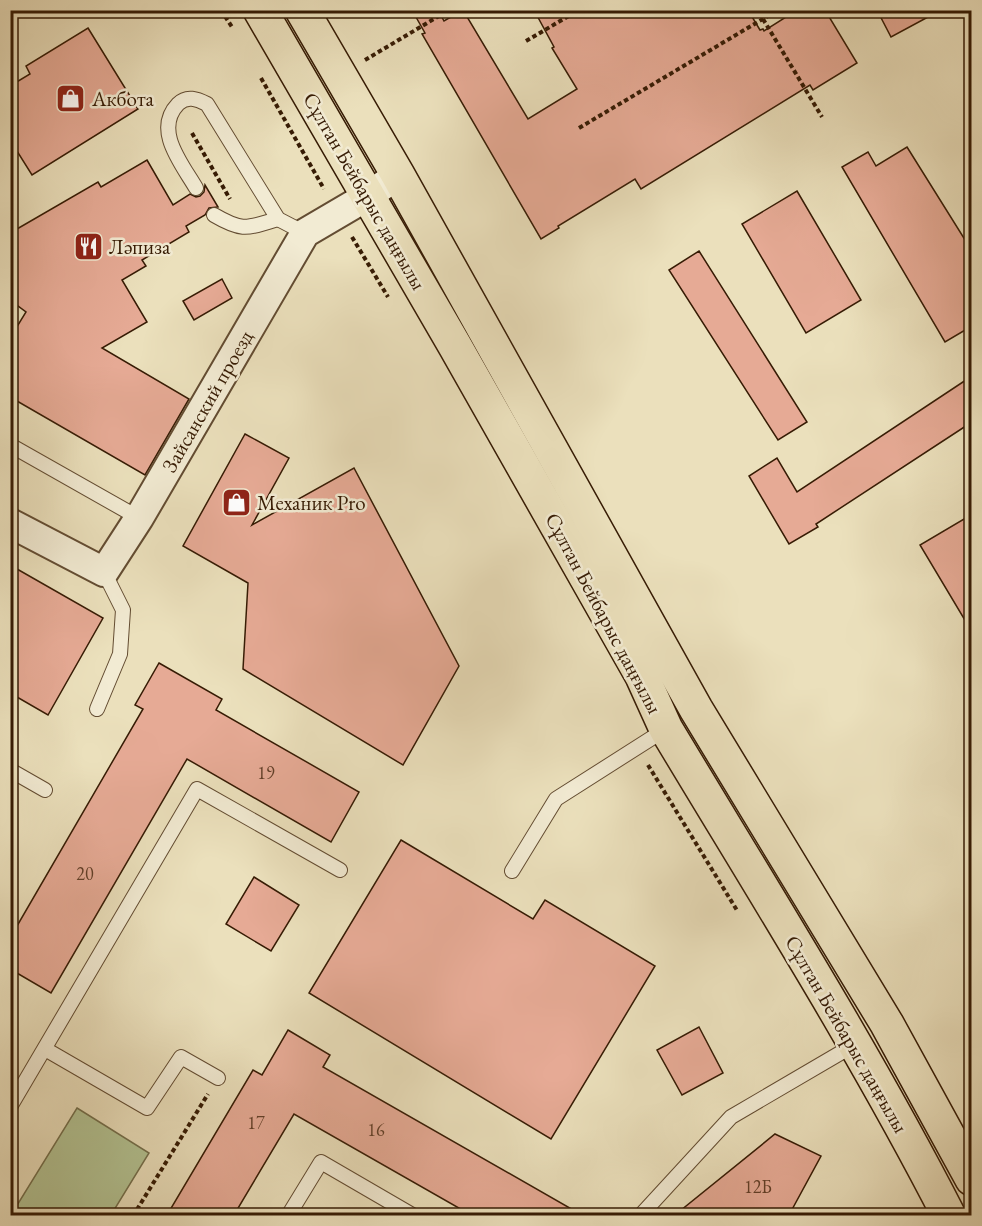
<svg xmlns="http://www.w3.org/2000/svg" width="982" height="1226" font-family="'EB Garamond',serif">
<rect width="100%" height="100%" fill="#ebe0bc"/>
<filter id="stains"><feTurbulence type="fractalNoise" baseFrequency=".00333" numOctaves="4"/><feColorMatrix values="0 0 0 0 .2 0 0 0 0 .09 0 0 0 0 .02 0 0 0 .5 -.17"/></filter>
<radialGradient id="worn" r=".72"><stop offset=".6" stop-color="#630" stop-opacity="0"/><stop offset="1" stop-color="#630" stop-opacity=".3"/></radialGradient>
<path fill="#b3c393" stroke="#746f4c" stroke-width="1.5" d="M77,1108L149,1153L111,1215H11Z"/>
<g fill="#e6aa95" stroke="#361b04" stroke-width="1.5">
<path d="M412,10H438L444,21L463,10L528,119L577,89L552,48L554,47L534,10H748L760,30L763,29L764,31L797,10H825L857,63L813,90L810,85L641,189L635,179L558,226L559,228L541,239L422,34L425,33Z"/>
<path d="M877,10H941L891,37Z"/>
<path d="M88,28L138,109L32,175L10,140V86L30,74L26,66Z"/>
<path d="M907,147L972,251V326L945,342L842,167L868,152L876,166Z"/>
<path d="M147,160L173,205L190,194L196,197L200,196L204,192L205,185L218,207L209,208L205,215L186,226L189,232L142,260L146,266L122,280L147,322L102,348L189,399L145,475L10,397V338L26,312L10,300V233L98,182L101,187Z"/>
<path d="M797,191L861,300L806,333L742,224Z"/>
<path d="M699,251L807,422L778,440L669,270Z"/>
<path d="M222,279L232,298L194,320L183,301Z"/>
<path d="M972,376V422L816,524L818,527L789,544L749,476L777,458L797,492Z"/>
<path d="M245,434L289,458L252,525L354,468L459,666L403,765L243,669L248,583L183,546Z"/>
<path d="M964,519L972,532V632L920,545Z"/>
<path d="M10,565L103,618L48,715L10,693Z"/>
<path d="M159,663L222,699L216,710L359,792L331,842L187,759L51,993L10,969V938L143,709L135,705Z"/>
<path d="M401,840L533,919L545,900L655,966L551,1139L309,993Z"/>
<path d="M254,877L299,905L271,951L226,924Z"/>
<path d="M699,1027L723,1073L682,1095L657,1050Z"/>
<path d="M288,1030L330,1055L323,1067L582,1215H471L294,1114L234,1215H167L253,1070L262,1075Z"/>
<path d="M775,1134L821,1156L789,1215H675Z"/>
</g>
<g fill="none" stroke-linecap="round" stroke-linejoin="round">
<defs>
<g id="service">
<path d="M196,188C182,164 153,130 178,104C187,95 197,99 207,104L278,219L305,233"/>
<path d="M214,215C243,232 247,228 278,219"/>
<path d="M10,445L139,518"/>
<path d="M97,709L120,654L123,610L104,572"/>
<path d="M10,770L45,790"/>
<path d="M512,871L556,799L666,729"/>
<path d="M45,1049L147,1108L181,1057L218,1078"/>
<path d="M10,1107L197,789L340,870"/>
<path d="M288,1216L321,1162L414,1216"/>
<path d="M640,1216L731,1117L854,1045"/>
</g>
<path id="minor" d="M10,523L104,572L139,518L305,233L368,196L398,175"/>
<g id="primary">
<path d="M260,10L455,346L642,676L666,729C762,889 864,1050 949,1216"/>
<path d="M302,10L398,175L696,709L887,1024L972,1179"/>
</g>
</defs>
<use href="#service" stroke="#634c32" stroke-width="16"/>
<use href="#minor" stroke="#634c32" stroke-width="32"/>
<use href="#primary" stroke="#361b04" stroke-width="36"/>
<g stroke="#361b04" stroke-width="4" stroke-dasharray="4.5 3" stroke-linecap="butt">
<path d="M221,10L232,27"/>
<path d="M763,19L822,117"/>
<path d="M526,41L579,10"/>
<path d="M365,60L449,10"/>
<path d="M261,78L324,189"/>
<path d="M579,128L778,10"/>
<path d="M192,133L230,199"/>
<path d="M352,237L388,297"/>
<path d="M648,765L738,912"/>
<path d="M133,1216L208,1094"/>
</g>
<use href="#service" stroke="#f2ebd3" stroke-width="14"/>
<use href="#minor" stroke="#f2ebd3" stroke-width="28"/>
<use href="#primary" stroke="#ebe0bc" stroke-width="33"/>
</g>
<defs>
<symbol id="shop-square" viewBox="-11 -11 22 22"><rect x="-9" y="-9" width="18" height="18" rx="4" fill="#8f2418" stroke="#f2ebd3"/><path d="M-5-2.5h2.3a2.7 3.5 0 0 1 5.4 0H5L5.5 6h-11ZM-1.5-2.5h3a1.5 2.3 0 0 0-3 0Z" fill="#fff"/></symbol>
<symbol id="restaurant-square" viewBox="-11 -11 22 22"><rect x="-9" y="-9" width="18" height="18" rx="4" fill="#8f2418" stroke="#f2ebd3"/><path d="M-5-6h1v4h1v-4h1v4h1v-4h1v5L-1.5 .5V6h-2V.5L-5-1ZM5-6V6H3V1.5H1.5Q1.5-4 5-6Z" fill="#fff"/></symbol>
</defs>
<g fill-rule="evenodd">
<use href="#shop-square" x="54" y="82" width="33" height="33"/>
<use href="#restaurant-square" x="72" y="230" width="33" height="33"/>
<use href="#shop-square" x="220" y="486" width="33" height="33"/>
</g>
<g text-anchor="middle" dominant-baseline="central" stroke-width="5" stroke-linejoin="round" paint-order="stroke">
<g font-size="18" fill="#623f28">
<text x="266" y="772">19</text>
<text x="85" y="873">20</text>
<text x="256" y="1122">17</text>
<text x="376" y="1129">16</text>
<text x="758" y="1186">12Б</text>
</g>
<g font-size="21" fill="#361b04" stroke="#f2ebd3" text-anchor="start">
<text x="92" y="98">Акбота</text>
<text x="109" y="246">Ләпиза</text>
<text x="257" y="502">Механик Pro</text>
</g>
<g font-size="21" fill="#361b04" stroke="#f2ebd3">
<text transform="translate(365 191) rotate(60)">Сұлтан Бейбарыс даңғылы</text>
<text transform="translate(207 401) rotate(-60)">Зайсанский проезд</text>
<text transform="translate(604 613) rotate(62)">Сұлтан Бейбарыс даңғылы</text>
<text transform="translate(847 1034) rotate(60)">Сұлтан Бейбарыс даңғылы</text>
</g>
</g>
<rect width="982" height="1226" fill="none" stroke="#ebe0bc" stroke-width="36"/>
<rect x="12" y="12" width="958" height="1202" fill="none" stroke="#361b04" stroke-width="3"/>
<rect x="18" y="18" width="946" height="1190" fill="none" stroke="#361b04" stroke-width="1.5"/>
<rect width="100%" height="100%" filter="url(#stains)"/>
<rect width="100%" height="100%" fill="url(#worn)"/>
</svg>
